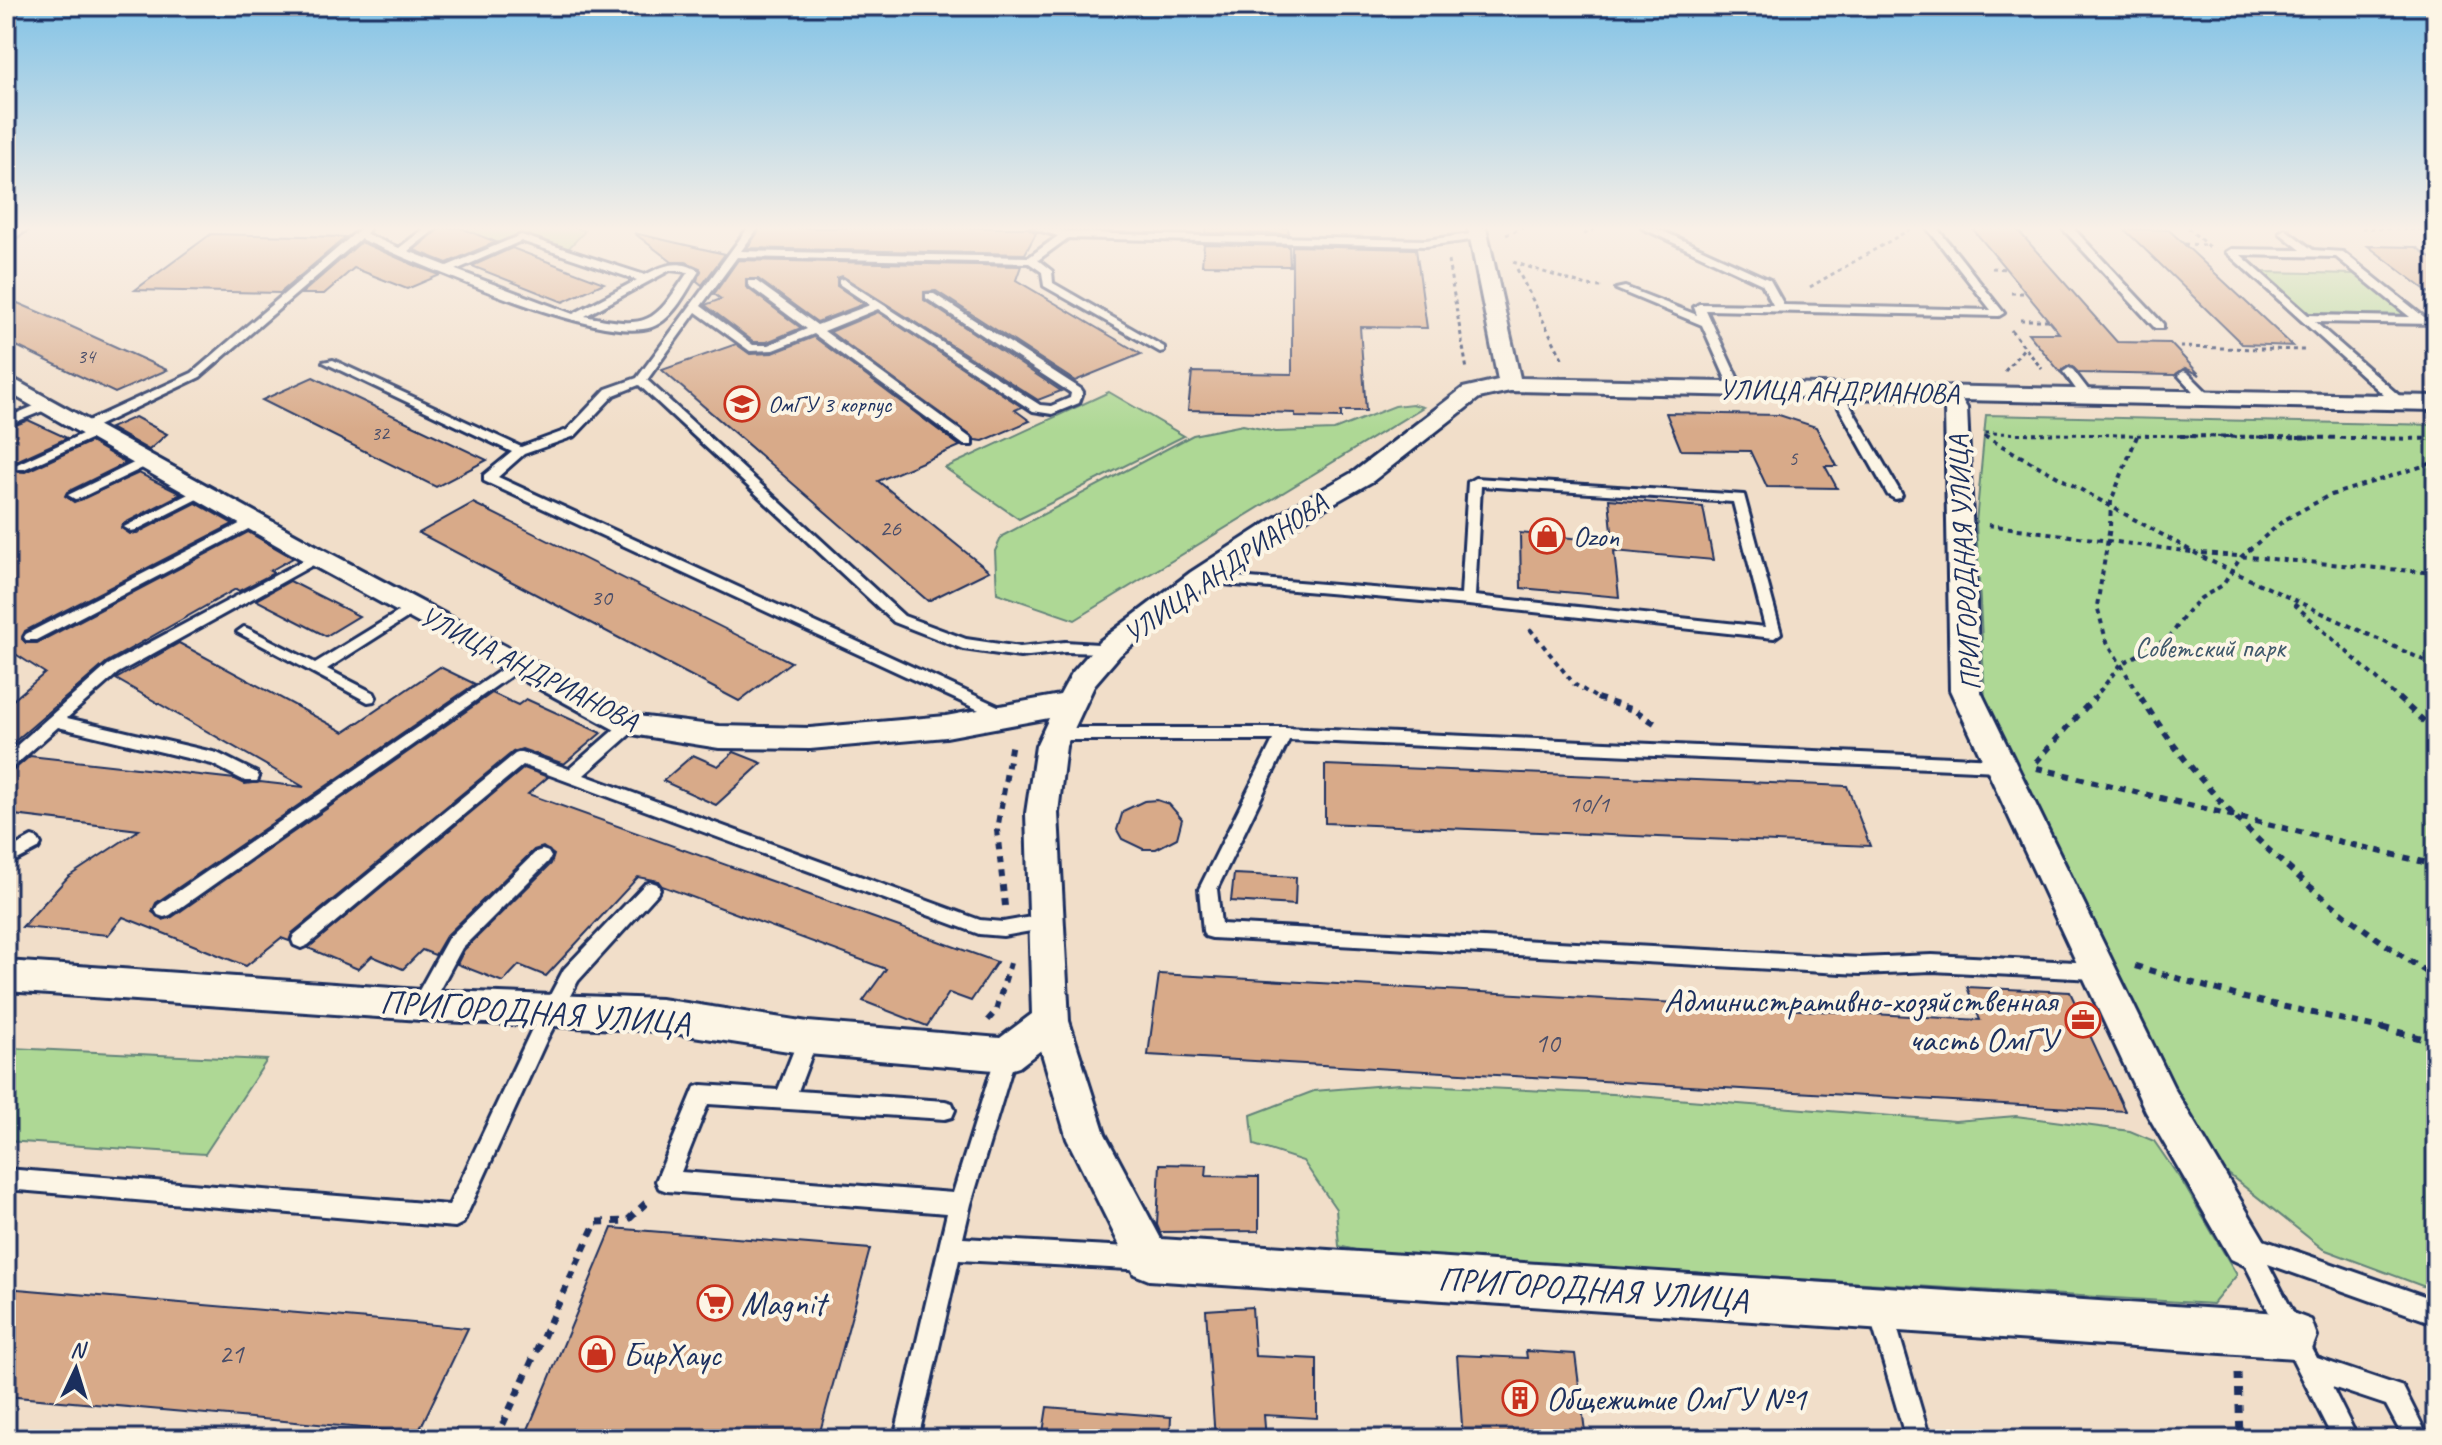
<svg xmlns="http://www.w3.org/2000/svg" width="2442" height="1445" font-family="Caveat,sans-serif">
<rect width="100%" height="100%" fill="#f1dec9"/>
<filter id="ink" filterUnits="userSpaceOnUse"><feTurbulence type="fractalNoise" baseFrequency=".0125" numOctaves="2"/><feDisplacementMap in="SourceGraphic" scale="16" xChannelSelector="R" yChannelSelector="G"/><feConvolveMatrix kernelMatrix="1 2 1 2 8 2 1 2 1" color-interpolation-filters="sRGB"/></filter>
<g filter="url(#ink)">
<g fill="#aed895" stroke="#64847a" stroke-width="2">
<path d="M469,228H577L585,231L567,250L522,234L459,260L423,252L452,242Z"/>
<path d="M2263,272L2355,274L2405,315L2309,313Z"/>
<path d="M1109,392L1184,436L1019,519L945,468Z"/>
<path d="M1412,404L1423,407L1075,620L997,593L995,551L1002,536L1193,435L1243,425L1276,432L1334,430L1395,406Z"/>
<path d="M1986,415L2436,425V1291L2323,1249L2207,1157L1985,700L1976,523Z"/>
<path d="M11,1048L267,1060L205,1154L6,1141V1053Z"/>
<path d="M1399,1084L1613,1094L1955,1121L2016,1116L2130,1131L2154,1141L2183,1183L2237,1275L2213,1304L1368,1253L1339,1246L1336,1209L1303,1161L1254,1145L1251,1115L1314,1091Z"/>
</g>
<g fill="#d8aa89" stroke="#1b2f5e" stroke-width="2">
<path d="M440,228H461L496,242L447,263L414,250Z"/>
<path d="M761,228H1028L1036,233L1025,254L747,248Z"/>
<path d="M1206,228H1288L1289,234L1205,233Z"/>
<path d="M1972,228H2016L2117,342L2170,343L2200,375L2185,368L2175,375L2079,373L2070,365L2060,372L2028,333H2059Z"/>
<path d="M2124,229L2169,230L2293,346L2242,344Z"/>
<path d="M634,233L725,254L702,285L697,281L700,268L686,262H672Z"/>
<path d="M211,234L346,237L280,293L135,290Z"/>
<path d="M361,242L421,268L440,275L407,289L354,268L324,294H301Z"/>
<path d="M1204,244L1289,246L1290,266L1202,265Z"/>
<path d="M1292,246L1416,249L1427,328L1360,327L1366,411H1341V418L1295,417V413L1188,410L1192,372L1292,374Z"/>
<path d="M2368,246L2416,247L2436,262V298Z"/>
<path d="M512,248L604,283L563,302L472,266Z"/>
<path d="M738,260L1021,266L1016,280L1141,354L1075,381L936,291L924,292V300L1061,391L1038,400L842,276L837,278V286L864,304L817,322L758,279H746V287L801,328L767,342H754L705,305L721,299L714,294Z"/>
<path d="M6,298L48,316L167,370L115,393L6,341Z"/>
<path d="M878,312L1022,407L1015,410L1030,421L983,441L975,440L830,332Z"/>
<path d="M814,337L960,446L878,481L989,571L928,601L662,370L736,344L750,354L773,353Z"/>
<path d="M313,377L333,387L487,460L436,487L262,400Z"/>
<path d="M1666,413L1779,415L1816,427L1837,466H1825L1837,488L1767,487L1750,451L1681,450Z"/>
<path d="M135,417L167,434L149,450L110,428Z"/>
<path d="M28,420L67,438L12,463V471L25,472L90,442L126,463L67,492L65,496L74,502L139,473L181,494L123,524L121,528L130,534L137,533L196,503L233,524L25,631L22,639L26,643H37L248,532L293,558L270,571L274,573L239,591L236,589L107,662L6,749V706L45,673L6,648V429Z"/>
<path d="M1609,499L1703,507L1713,560L1614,551L1619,597L1521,588L1520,533L1613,542Z"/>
<path d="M473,503L791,662L739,701L419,533Z"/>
<path d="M290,581L359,616L326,636L256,600Z"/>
<path d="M179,643L344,732L440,667L475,684L156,903L152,912L163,920L172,917L492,693L518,705L526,699L601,733L564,764L522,749L513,752L292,933L289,941L281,938L246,966L123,917L108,935L22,927L68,877L139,830L6,814V773L14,770L30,756L235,779L245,784L260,782L304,787L116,679Z"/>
<path d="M734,752L762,763L716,805L663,781L693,755L718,766Z"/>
<path d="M1325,765L1847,786L1870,846L1325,823Z"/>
<path d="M524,768L548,777L528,794L997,962L971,1001L949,993L927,1026L863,1001L886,969L662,886L658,881L638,877L546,976L519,965L503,982L457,964L464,950L551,864L554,855L543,847L534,850L446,936L435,955L422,950L403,969L372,956L358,969L308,948Z"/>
<path d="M1157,800L1169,804L1182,819L1177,838L1156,849H1143L1122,839L1117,830L1123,811L1144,801Z"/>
<path d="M1234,874L1296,877L1295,905L1231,901Z"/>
<path d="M1159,974L1980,1020L1967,987L2070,992L2125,1111L1148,1055Z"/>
<path d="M1160,1164L1207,1165L1206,1176L1259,1177V1231L1160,1232L1157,1225Z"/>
<path d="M612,1228L870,1249L818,1439H524Z"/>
<path d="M6,1288L392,1321L468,1328L418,1433L6,1396Z"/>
<path d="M1252,1307L1255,1356L1317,1359V1418L1264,1415L1266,1439H1215L1206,1310Z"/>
<path d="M1526,1351L1575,1354L1586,1439H1463L1457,1355L1527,1358Z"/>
<path d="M1047,1407L1171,1417L1170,1439H1042Z"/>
</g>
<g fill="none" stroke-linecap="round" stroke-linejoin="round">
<defs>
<g id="lane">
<path d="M361,228H370L366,234L399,248L425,228H437L408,251L447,266L521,235L645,275C664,265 679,259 699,271C687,290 674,319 652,327C598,346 418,262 360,239L200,377L89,430H81V424L192,373ZM521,241L637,280L573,314L456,270ZM670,270L688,272C653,325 648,329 585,316Z"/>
<path d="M748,228H758L741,251L1029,257L1058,236L1031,228L1112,234L1426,240L1478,233L1483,236L1478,239L1426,246L1068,238L1038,260L1052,271L1053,283L1164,347V351L1160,352L1044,286L1042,272L1029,263L737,257L701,306L753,345H768L807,329L748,285V281H756L817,325L870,305L839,284V280L843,279L1040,405L1051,406L1070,398L1071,393L926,298V294H934L1081,389L1083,392L1079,403L1052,414L1033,411L878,309L824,331L972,439V445H964L814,334L773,350L750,351L696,312L647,380L904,616L966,639L1020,647L1065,642L1115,645L1118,648L1115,651L1110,653L1065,652L1020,657L963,649L894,622L639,385L614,395L575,436L524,454L498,477L1011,712L1013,716L1005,722L484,481V475L512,452L323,362L333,360L521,447L567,430L606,389L637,378Z"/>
<path d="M1642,228H1656L1770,280L1784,305L1991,310L1927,228H1937L2004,313L1999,316L1706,310L1742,388L1736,392L1730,388L1702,325L1616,289L1625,287L1697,315L1694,307L1699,304L1773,305L1762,284Z"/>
<path d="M2062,228H2073L2163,324V328H2155Z"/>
<path d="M2285,229L2313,250L2343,252L2424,317L2436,318V324L2315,322L2403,399V405H2395L2226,252L2231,249L2301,250L2281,234L2280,232ZM2241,255L2336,257L2410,317L2308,315Z"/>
<path d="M2069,368L2073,370L2093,396L2091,399H2083L2065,374L2063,372Z"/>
<path d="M2184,371L2188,373L2210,395V401H2202L2180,377L2178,375Z"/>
<path d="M1835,386L1841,390L1902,495L1900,498L1895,499L1888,495L1829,390Z"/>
<path d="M46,401L52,405L50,408L6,426V418Z"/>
<path d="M95,428L99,429V435L24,469H14L13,466Z"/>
<path d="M146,457L152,461L151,464L80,498L75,499L68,495Z"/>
<path d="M1475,478L1744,495L1781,633L1774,638L1468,605L1200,582L1193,578L1200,574L1461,595L1468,482ZM1481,486L1733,502L1765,627L1475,596Z"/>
<path d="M200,488L207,492L205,495L136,530L131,531L124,527Z"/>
<path d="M253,517L260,521L258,524L36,640H26L24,637L26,634Z"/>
<path d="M317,553L322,554L324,557L322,560L118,673L67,718L217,753L257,773L259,777L257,781H245L212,764L58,727L12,768L6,770V755L108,665Z"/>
<path d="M413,603L420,608L418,611L327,669L374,693L376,697L374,701L368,702L237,632L244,627L249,629L315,663Z"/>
<path d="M517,659L522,660L525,664L522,668L170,915L164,917L158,915L155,910L158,905Z"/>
<path d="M630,719L636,721L638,725L636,729L584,775L980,920L1003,922L1048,914L1055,916L1057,921L1055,926L1048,928L1003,936L979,934L523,765L308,945L301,948L294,945L292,940L294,935L515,754L521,752L569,769L624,721Z"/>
<path d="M1056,728H1284L1998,759L2006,765L1998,771L1289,740L1217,889L1221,924L1860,958L1932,955L2096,963L2103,965L2106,971L2103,977L2096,979L1932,971L1860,974L1212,938L1205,936L1203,931L1199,889L1273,740H1056L1048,734Z"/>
<path d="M32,837L38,839L41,844L38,849L6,866V851Z"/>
<path d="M542,850L548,852L551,857L548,862L462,948L428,1011L421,1013L414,1011L411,1005L448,938L536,852Z"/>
<path d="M651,882L657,884L660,889L657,894L578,981L546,1041L463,1223L455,1227L6,1189V1169L449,1205L531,1031L564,969L645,884Z"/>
<path d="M808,1029L815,1032L818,1038L798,1091L945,1101L952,1103L955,1110L952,1117L945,1119L708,1104L681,1172L953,1193L996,1055L999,1049L1006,1046L1013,1049L1016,1055L971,1204L963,1238L1147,1248L1155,1251L1158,1259L1155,1267L1147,1270L959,1260L918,1439H894L947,1213L667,1191L659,1188L656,1181L695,1087L702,1085L778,1090L801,1032Z"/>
<path d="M2246,1234L2436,1300V1324L2268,1264L2317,1358L2403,1387L2429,1439H2404L2386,1405L2332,1387L2358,1439H2333L2235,1245L2238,1237Z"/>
<path d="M1880,1298L1888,1302L1892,1310L1930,1439H1906L1868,1310L1872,1302Z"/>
</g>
<g id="street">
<path d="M30,228L6,243V229Z"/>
<path d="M1468,228H1486L1520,378L2436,396V410L1962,400L1967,408L1980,690L2174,1088L2267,1245L2261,1259L2246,1266L2231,1259L2146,1112L1950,690L1945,408L1940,400L1510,391L1479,398L1373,481L1311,516L1209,584L1120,655L1095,684L1066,746L1058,813L1069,1021L1105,1134L1161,1239L2295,1314L2311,1320L2317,1336L2311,1352L2295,1358L1149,1280L1134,1274L1067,1139L1041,1050L1019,1067L1006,1071L808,1054L661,1031L421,1020L6,991V961L421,990L661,999L808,1022L1000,1038L1032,1014L1026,813L1036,746L1049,718L946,737L810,749L719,748L619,732L308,563L6,391V375L326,551L637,716L719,726L810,728L946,716L1060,695L1072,673L1100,641L1191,572L1293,506L1355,471L1463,388L1498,380Z"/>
</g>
</defs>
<use href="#lane" stroke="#1b2f5e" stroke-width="6"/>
<use href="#street" stroke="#1b2f5e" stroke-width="6"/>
<g stroke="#1b2f5e" stroke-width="3" stroke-dasharray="4 4" stroke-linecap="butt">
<path d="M2188,228L2210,248"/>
<path d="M2362,228L2436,230"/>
<path d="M1584,234L1598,228"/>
<path d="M1506,235L1522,228"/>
<path d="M2184,244L2206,245"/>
<path d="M1448,261L1467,370"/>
<path d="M1513,262L1587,286L1603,287"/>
<path d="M1992,268L2006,269"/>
<path d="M1517,269L1563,360"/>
<path d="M1810,287L1912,228"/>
<path d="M2011,293H2026"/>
<path d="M2020,320H2048"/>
<path d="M2011,330L2042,369"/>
<path d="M2180,347L2304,350"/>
<path d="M2005,371L2025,347"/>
<path d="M1985,433L2330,438"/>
<path d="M1984,436L1987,438"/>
</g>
<g stroke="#1b2f5e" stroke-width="4" stroke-dasharray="5 5" stroke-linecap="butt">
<path d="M1984,436L2206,559L2436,666"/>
<path d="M2137,436L2111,501L2110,527L2097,606L2106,640L2142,700"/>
<path d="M2180,436L2436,439"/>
<path d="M1988,525L2192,552"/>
<path d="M2202,553L2436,573"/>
<path d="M2294,604L2400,700"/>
<path d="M1530,629L1574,684L1600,700"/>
<path d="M2093,700L2121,664L2169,638L2188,611L2201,598L2223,585L2241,557L2284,520L2328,496L2436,462"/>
</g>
<g stroke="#1b2f5e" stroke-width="6" stroke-dasharray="7 7" stroke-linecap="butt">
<path d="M1597,698L1636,711L1659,726"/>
<path d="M2141,698C2216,815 2320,904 2436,978"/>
<path d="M2398,698L2436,732"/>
<path d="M2036,762L2094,698"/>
<path d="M2037,768L2436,865"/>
<path d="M1005,906L997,830L1012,742"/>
<path d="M2135,966L2245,998L2390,1030"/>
<path d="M988,1020L996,1011L1010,963"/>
</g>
<g stroke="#1b2f5e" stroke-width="7" stroke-dasharray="8 8" stroke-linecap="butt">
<path d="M2382,1028L2436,1042"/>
<path d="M2238,1373L2240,1439"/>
<path d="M496,1439L596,1222L627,1221L648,1201"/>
</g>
<use href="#lane" fill="#fcf5e5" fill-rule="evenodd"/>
<use href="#street" fill="#fcf5e5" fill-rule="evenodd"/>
</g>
</g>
<linearGradient id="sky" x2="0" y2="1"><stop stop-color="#81c2e6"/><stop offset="0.53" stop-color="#f9f0e7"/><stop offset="1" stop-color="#f9f0e7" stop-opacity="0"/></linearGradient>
<rect width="2442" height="431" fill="url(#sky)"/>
<defs>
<symbol id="university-ring" viewBox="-11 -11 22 22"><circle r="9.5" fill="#fcf5e5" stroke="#c8321e" stroke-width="1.5"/><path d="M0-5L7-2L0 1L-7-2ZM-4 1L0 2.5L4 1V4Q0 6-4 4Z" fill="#c8321e"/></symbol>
<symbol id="shop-ring" viewBox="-11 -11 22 22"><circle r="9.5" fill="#fcf5e5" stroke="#c8321e" stroke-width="1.5"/><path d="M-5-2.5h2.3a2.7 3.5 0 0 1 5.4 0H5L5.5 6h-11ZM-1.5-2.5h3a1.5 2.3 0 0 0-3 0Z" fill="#c8321e"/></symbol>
<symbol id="office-ring" viewBox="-11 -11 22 22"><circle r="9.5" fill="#fcf5e5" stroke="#c8321e" stroke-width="1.5"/><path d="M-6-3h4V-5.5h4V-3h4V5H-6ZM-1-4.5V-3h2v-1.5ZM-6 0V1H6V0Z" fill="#c8321e"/></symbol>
<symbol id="supermarket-ring" viewBox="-11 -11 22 22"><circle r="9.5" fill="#fcf5e5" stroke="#c8321e" stroke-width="1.5"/><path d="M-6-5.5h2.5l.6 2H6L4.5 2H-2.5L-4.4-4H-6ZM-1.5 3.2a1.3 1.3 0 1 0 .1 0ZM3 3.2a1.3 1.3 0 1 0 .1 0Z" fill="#c8321e"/></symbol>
<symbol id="building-ring" viewBox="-11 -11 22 22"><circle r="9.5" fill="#fcf5e5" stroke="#c8321e" stroke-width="1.5"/><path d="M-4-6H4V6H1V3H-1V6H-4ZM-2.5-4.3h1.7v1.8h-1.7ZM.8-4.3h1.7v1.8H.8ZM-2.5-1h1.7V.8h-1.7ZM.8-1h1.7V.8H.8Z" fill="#c8321e"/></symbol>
</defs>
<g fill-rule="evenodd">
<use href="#university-ring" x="722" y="384" width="40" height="40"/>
<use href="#shop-ring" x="1527" y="516" width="40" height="40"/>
<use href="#office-ring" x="2063" y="1000" width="40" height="40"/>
<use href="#supermarket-ring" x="695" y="1283" width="40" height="40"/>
<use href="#shop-ring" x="577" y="1334" width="40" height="40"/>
<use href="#building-ring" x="1500" y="1378" width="40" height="40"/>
</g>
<g text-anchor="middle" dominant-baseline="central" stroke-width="8" stroke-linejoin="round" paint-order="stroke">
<g font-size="20" fill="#4a4e69">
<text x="86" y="356">34</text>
<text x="380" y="433">32</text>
<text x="1793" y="458">5</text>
</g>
<g font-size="24" fill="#1b2f5e" stroke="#fcf5e5" text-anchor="start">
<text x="768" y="404">ОмГУ 3 корпус</text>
</g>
<g font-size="24" fill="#4a4e69">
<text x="890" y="528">26</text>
<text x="601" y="597">30</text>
<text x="1589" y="804">10/1</text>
</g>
<g font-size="28" fill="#1b2f5e" stroke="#fcf5e5">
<text transform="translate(1839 391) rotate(1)">УЛИЦА АНДРИАНОВА</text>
<text transform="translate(1964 563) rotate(-93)">ПРИГОРОДНАЯ УЛИЦА</text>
<text transform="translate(1225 568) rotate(-35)">УЛИЦА АНДРИАНОВА</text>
<text transform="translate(529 668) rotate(27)">УЛИЦА АНДРИАНОВА</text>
</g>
<g font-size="28" fill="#1b2f5e" stroke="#fcf5e5" text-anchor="start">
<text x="1573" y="536">Ozon</text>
</g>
<g font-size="28" fill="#40596c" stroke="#fcf5e5">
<text x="2210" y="647">Советский парк</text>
</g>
<g font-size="28" fill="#4a4e69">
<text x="1547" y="1042">10</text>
<text x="231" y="1353">21</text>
</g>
<g font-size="34" fill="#1b2f5e" stroke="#fcf5e5" text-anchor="start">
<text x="2057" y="1000" text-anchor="end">Административно-хозяйственная<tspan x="2057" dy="39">часть ОмГУ</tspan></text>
<text x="741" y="1303">Magnit</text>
<text x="623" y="1354">БирХаус</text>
<text x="1546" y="1398">Общежитие ОмГУ №1</text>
</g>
<g font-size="34" fill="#1b2f5e" stroke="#fcf5e5">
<text transform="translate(535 1012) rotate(4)">ПРИГОРОДНАЯ УЛИЦА</text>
<text transform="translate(1593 1289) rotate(4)">ПРИГОРОДНАЯ УЛИЦА</text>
</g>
</g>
<rect width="2442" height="1445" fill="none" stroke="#fcf5e5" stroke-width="32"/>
<rect x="16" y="16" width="2410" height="1413" fill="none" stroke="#1b2f5e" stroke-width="3" filter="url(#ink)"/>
<g transform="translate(76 1369) rotate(4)" stroke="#fcf5e5" stroke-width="6" paint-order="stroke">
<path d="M0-6L14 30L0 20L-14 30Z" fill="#1b2f5e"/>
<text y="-12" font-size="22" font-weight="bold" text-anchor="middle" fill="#1b2f5e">N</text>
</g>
</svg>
